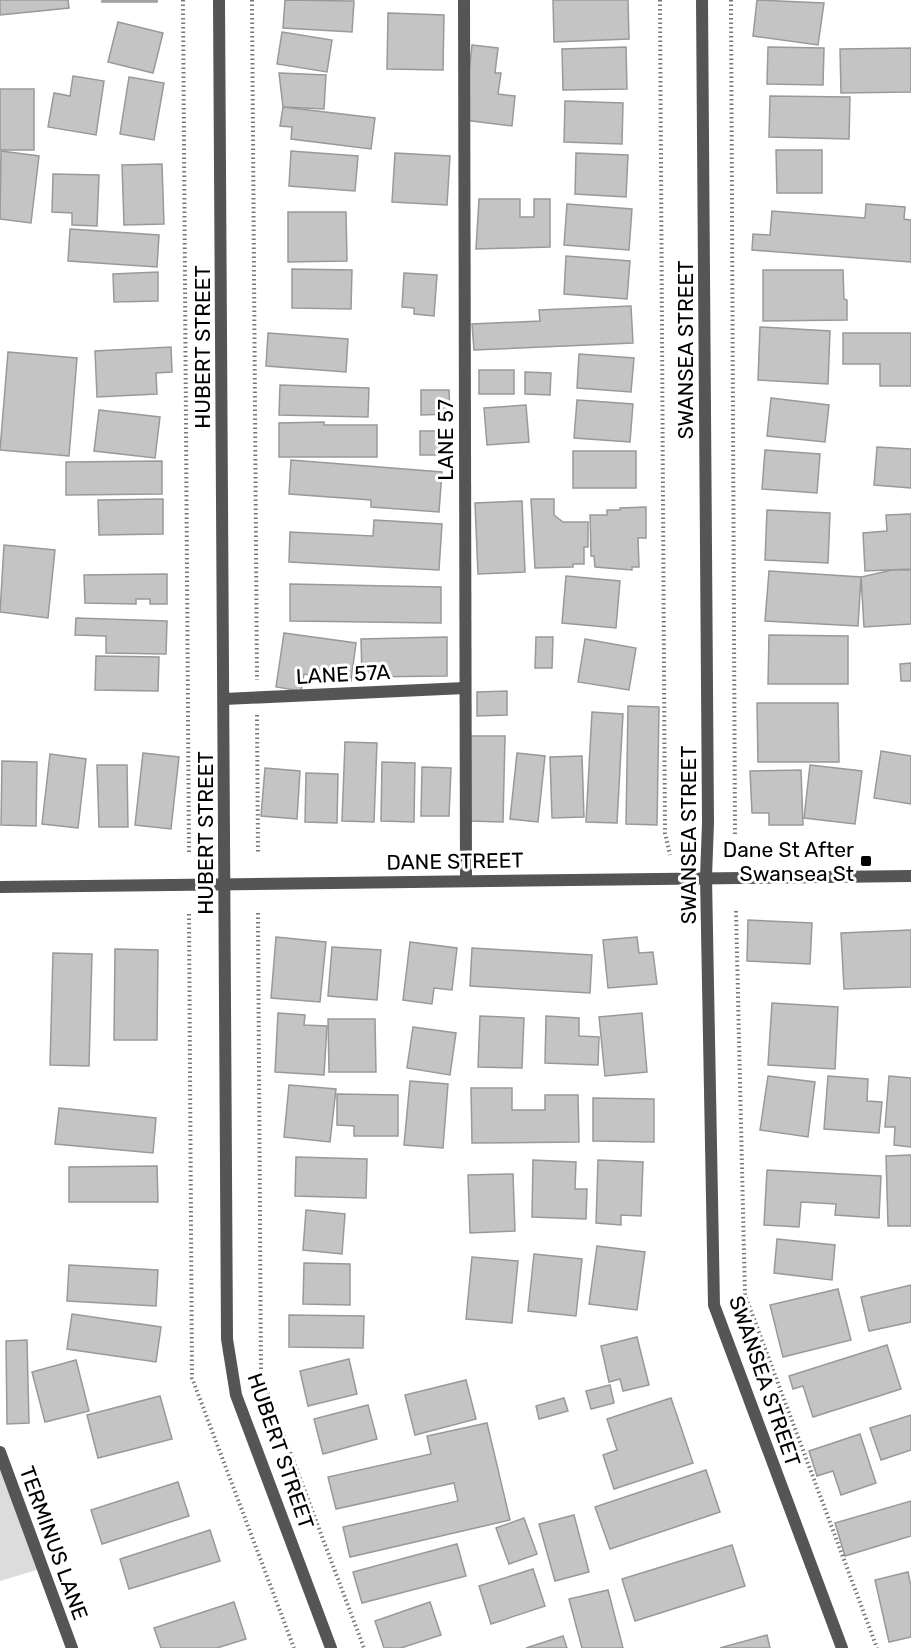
<svg xmlns="http://www.w3.org/2000/svg" width="911" height="1648" font-family="Rubik,sans-serif">
<rect width="100%" height="100%" fill="#fff"/>
<path fill="#dcdcdc" d="M0,1457L40,1569L0,1581Z"/>
<g fill="#c4c4c4" stroke="#999" stroke-width="1.5">
<path d="M0,0H68L69,8L0,15Z"/>
<rect x="102" y="0" width="55" height="2"/>
<path d="M285,0L354,1L352,32L283,28Z"/>
<path d="M553,0H628L629,39L554,42Z"/>
<path d="M757,0L824,3L818,45L753,36Z"/>
<path d="M388,13L444,15L443,70L387,69Z"/>
<path d="M118,22L163,33L153,73L108,62Z"/>
<path d="M282,32L332,40L327,72L277,64Z"/>
<path d="M472,45L498,48L495,73H501L498,94L515,96L512,126L464,120Z"/>
<path d="M626,47L627,89L563,90L562,49Z"/>
<path d="M768,47L824,48L823,85L767,84Z"/>
<path d="M911,48V92L841,93L840,49Z"/>
<path d="M279,73L326,75L324,109L283,107Z"/>
<path d="M73,76L104,81L96,135L48,127L54,93L70,96Z"/>
<path d="M129,77L164,83L154,140L120,134Z"/>
<rect x="0" y="89" width="34" height="61"/>
<path d="M770,96L850,97L849,139L769,137Z"/>
<path d="M565,101L623,103L622,144L564,142Z"/>
<path d="M283,107L375,118L371,149L291,139L292,127L280,126Z"/>
<path d="M776,150H822V193H777Z"/>
<path d="M1,151L39,156L31,223L0,219Z"/>
<path d="M291,151L358,156L355,191L289,186Z"/>
<path d="M395,153L450,156L447,205L392,202Z"/>
<path d="M576,153L628,155L626,197L575,194Z"/>
<path d="M162,164L164,224L124,225L122,165Z"/>
<path d="M53,174L99,175L97,226L72,225V213L52,212Z"/>
<path d="M479,199H520V217H534V199H550V247L476,249Z"/>
<path d="M567,204L632,209L629,250L564,245Z"/>
<path d="M866,204L905,207L904,219L911,220V262L752,250L753,234L770,235L772,211L865,218Z"/>
<path d="M288,212H346L347,261L288,262Z"/>
<path d="M70,229L159,235L157,267L68,261Z"/>
<path d="M566,256L630,261L627,299L564,294Z"/>
<path d="M292,269L352,270L351,309L292,308Z"/>
<path d="M763,270H843L844,299L847,300V320L763,321Z"/>
<path d="M158,272V301L114,302L113,274Z"/>
<path d="M404,273L437,275L434,316L414,314V308L402,307Z"/>
<path d="M631,306L633,343L474,350L472,324L540,321L539,310Z"/>
<path d="M760,327L830,331L828,384L758,380Z"/>
<path d="M268,333L348,339L346,372L266,366Z"/>
<path d="M843,333H911V386H880V364H843Z"/>
<path d="M171,347L172,372L156,373L157,394L97,397L95,351Z"/>
<path d="M8,352L77,358L69,456L0,450Z"/>
<path d="M579,354L634,358L631,392L577,388Z"/>
<rect x="479" y="370" width="35" height="24"/>
<path d="M525,372L551,373L550,395L525,394Z"/>
<path d="M280,385L369,388L368,417L279,415Z"/>
<path d="M421,390H449L450,414L421,415Z"/>
<path d="M771,398L829,405L825,442L767,436Z"/>
<path d="M577,400L633,404L630,442L574,438Z"/>
<path d="M526,405L529,442L487,445L484,408Z"/>
<path d="M99,410L160,417L155,458L94,451Z"/>
<path d="M324,422V425H377V457H279V423Z"/>
<path d="M420,431H448L449,455H420Z"/>
<path d="M877,447L911,449V488L874,485Z"/>
<path d="M765,450L820,454L817,493L762,489Z"/>
<rect x="573" y="451" width="63" height="37"/>
<path d="M291,460L442,472L439,512L371,507V500L289,494Z"/>
<path d="M162,461V494L66,495V462Z"/>
<path d="M163,499V534L99,535L98,500Z"/>
<path d="M531,499H554V515L563,522H588V547H584V564H573V567L535,568Z"/>
<path d="M522,501L525,572L478,574L475,503Z"/>
<path d="M646,507V538H638L639,567H632V570L595,567L594,556H591L590,515H607V510H620V508Z"/>
<path d="M767,510L830,513L828,563L765,560Z"/>
<path d="M911,514V569L865,571L863,533L887,531L886,515Z"/>
<path d="M374,520L442,524L439,570L289,562L290,532L373,536Z"/>
<path d="M4,545L55,550L48,618L0,612Z"/>
<path d="M892,570H911V624L864,627L861,577Z"/>
<path d="M769,571L861,577L858,626L765,621Z"/>
<path d="M167,574V604H150V599H136V604L85,603L84,575Z"/>
<path d="M566,576L620,581L616,628L562,623Z"/>
<path d="M290,584L441,587V623L290,621Z"/>
<path d="M76,618L167,621L166,654L106,653V636L75,635Z"/>
<path d="M284,633L356,643L351,681L304,674L301,691L276,687Z"/>
<path d="M769,635L848,636V684H768Z"/>
<path d="M447,637V676L362,677L361,639Z"/>
<path d="M536,637H553L552,668H535Z"/>
<path d="M585,639L636,648L629,690L578,682Z"/>
<path d="M96,656L159,657L158,691L95,690Z"/>
<path d="M911,663V681H901L900,664Z"/>
<path d="M507,691V715L477,716V692Z"/>
<path d="M757,703H838L839,762H758Z"/>
<path d="M628,706L659,707L657,825L626,824Z"/>
<path d="M592,712L623,714L617,823L586,822Z"/>
<path d="M470,736H505L503,822L468,821Z"/>
<path d="M345,742L377,743L374,822L342,821Z"/>
<path d="M881,751L911,756V804L874,798Z"/>
<path d="M143,753L179,757L171,829L135,825Z"/>
<path d="M517,753L545,756L538,822L510,819Z"/>
<path d="M50,754L86,759L78,828L42,824Z"/>
<path d="M582,756L584,817L552,818L550,757Z"/>
<path d="M2,761L37,762L36,826L1,825Z"/>
<path d="M382,762L415,763L414,822L381,821Z"/>
<path d="M97,765H127L128,827H99Z"/>
<path d="M810,765L862,771L855,824L804,818Z"/>
<path d="M422,767L451,768L449,816H421Z"/>
<path d="M265,768L300,771L297,819L261,816Z"/>
<path d="M801,770L803,825H769V813H752L750,771Z"/>
<path d="M306,773L338,774L337,823L305,822Z"/>
<path d="M748,920L812,923L810,964L747,961Z"/>
<path d="M911,930V987L844,989L841,933Z"/>
<path d="M276,937L326,942L320,1002L271,998Z"/>
<path d="M637,937L639,953L653,952L657,984L608,988L603,940Z"/>
<path d="M410,942L457,948L452,990L434,988L432,1004L403,1000Z"/>
<path d="M332,947L381,950L377,1000L328,996Z"/>
<path d="M472,948L592,955L590,993L470,986Z"/>
<path d="M115,949L158,950L157,1040H114Z"/>
<path d="M53,953L92,954L89,1066L50,1065Z"/>
<path d="M772,1003L838,1007L835,1069L768,1065Z"/>
<path d="M278,1013L305,1015L304,1025L327,1026L324,1075L275,1072Z"/>
<path d="M642,1013L647,1072L605,1076L599,1017Z"/>
<path d="M480,1016L524,1018L522,1068L478,1067Z"/>
<path d="M546,1016L579,1018V1036L599,1037L598,1065L545,1063Z"/>
<path d="M328,1019H375L376,1072H329Z"/>
<path d="M413,1027L456,1033L450,1075L407,1068Z"/>
<path d="M768,1076L815,1082L808,1137L760,1130Z"/>
<path d="M828,1076L868,1079L867,1101L882,1102L879,1133L824,1129Z"/>
<path d="M889,1076L911,1078V1147L894,1145L895,1127H885Z"/>
<path d="M410,1081L448,1084L443,1148L404,1145Z"/>
<path d="M289,1085L336,1089L330,1142L284,1137Z"/>
<path d="M471,1088H512V1110H545V1095H578L579,1142L472,1143Z"/>
<path d="M337,1094L398,1095V1136H354V1126L337,1125Z"/>
<path d="M593,1098L654,1099V1142L593,1141Z"/>
<path d="M59,1108L156,1118L153,1153L55,1144Z"/>
<path d="M911,1155V1226H888L886,1156Z"/>
<path d="M296,1157L367,1159L366,1198L295,1196Z"/>
<path d="M533,1160L576,1162L575,1189H587L586,1219L532,1217Z"/>
<path d="M598,1160L643,1162L641,1216L621,1215V1225L596,1223Z"/>
<path d="M157,1166L158,1202H69V1167Z"/>
<path d="M767,1170L881,1176L879,1218L835,1215L836,1204L801,1202L799,1227L764,1225Z"/>
<path d="M513,1174L515,1231L470,1233L468,1175Z"/>
<path d="M306,1210L345,1214L342,1254L303,1250Z"/>
<path d="M777,1239L835,1245L832,1280L774,1273Z"/>
<path d="M597,1246L645,1252L637,1310L589,1304Z"/>
<path d="M534,1254L582,1259L576,1316L528,1311Z"/>
<path d="M472,1257L518,1261L512,1323L466,1319Z"/>
<path d="M304,1263L350,1264V1305L303,1304Z"/>
<path d="M69,1265L158,1270L156,1306L67,1301Z"/>
<path d="M911,1285V1322L869,1331L861,1297Z"/>
<path d="M838,1289L851,1340L783,1357L770,1305Z"/>
<path d="M72,1314L161,1327L156,1362L67,1349Z"/>
<path d="M289,1315L364,1316L363,1348L289,1347Z"/>
<path d="M637,1337L649,1385L623,1391L620,1379L609,1382L601,1346Z"/>
<path d="M27,1340L29,1423L7,1424L6,1341Z"/>
<path d="M887,1345L901,1389L813,1417L803,1386L793,1389L789,1376Z"/>
<path d="M349,1359L357,1394L308,1406L300,1371Z"/>
<path d="M76,1360L89,1411L45,1422L32,1372Z"/>
<path d="M466,1380L476,1419L415,1435L405,1395Z"/>
<path d="M610,1385L614,1403L591,1409L586,1391Z"/>
<path d="M160,1396L172,1439L98,1458L87,1415Z"/>
<path d="M564,1398L568,1411L539,1419L536,1406Z"/>
<path d="M671,1398L693,1463L614,1489L603,1455L617,1450L607,1419Z"/>
<path d="M368,1405L377,1439L323,1454L314,1419Z"/>
<path d="M911,1415V1450L881,1460L870,1428Z"/>
<path d="M487,1423L510,1520L350,1557L343,1527L458,1501L454,1483L336,1509L328,1477L431,1454L427,1436Z"/>
<path d="M860,1434L876,1483L841,1495L833,1471L817,1476L809,1451Z"/>
<path d="M706,1470L720,1512L610,1549L595,1507Z"/>
<path d="M178,1482L189,1516L102,1544L91,1510Z"/>
<path d="M911,1501V1536L845,1556L835,1523Z"/>
<path d="M574,1515L589,1572L555,1581L539,1524Z"/>
<path d="M524,1518L537,1554L509,1564L496,1528Z"/>
<path d="M210,1530L220,1561L129,1589L120,1559Z"/>
<path d="M457,1544L466,1576L362,1603L353,1572Z"/>
<path d="M732,1545L745,1586L635,1621L622,1579Z"/>
<path d="M533,1569L545,1606L491,1624L479,1586Z"/>
<path d="M908,1572L911,1586V1637L889,1642L875,1580Z"/>
<path d="M608,1590L623,1648H582L569,1599Z"/>
<path d="M234,1602L246,1639L217,1648H161L154,1628Z"/>
<path d="M430,1602L441,1635L401,1648H384L375,1621Z"/>
<path d="M767,1635L770,1648H720Z"/>
<path d="M563,1636L567,1648H526Z"/>
</g>
<g fill="none" stroke-linecap="round" stroke-linejoin="round">
<g stroke="#777" stroke-width="4" stroke-dasharray="1.5 3" stroke-linecap="butt">
<path d="M183,0L189,854"/>
<path d="M252,0L257,680"/>
<path d="M660,0L665,833L670,855"/>
<path d="M731,0L735,837"/>
<path d="M257,715L258,853"/>
<path d="M736,911L745,1295L877,1648"/>
<path d="M258,913L261,1375L364,1648"/>
<path d="M189,914L192,1378L294,1648"/>
</g>
<g stroke="#555" stroke-width="12">
<path d="M464,0L466,880"/>
<path d="M224,699L465,688"/>
<path d="M0,1452L72,1648"/>
</g>
<g stroke="#555" stroke-width="12">
<path d="M219,0L227,1339L236,1395L331,1648"/>
<path d="M702,0L708,823L706,877L714,1305L842,1648"/>
<path d="M0,887L911,876"/>
</g>
</g>
<rect fill="#000" stroke="#fff" stroke-width="2" x="860" y="855" width="12" height="12" rx="3"/>
<g text-anchor="middle" dominant-baseline="central" stroke-width="6" stroke-linejoin="round" paint-order="stroke">
<g font-size="21" fill="#000" stroke="#fff">
<text transform="translate(202 347) rotate(-90)">HUBERT STREET</text>
<text transform="translate(685 350) rotate(-90)">SWANSEA STREET</text>
<text transform="translate(445 440) rotate(-90)">LANE 57</text>
<text transform="translate(343 674) rotate(-3)">LANE 57A</text>
<text transform="translate(205 833) rotate(-90)">HUBERT STREET</text>
<text transform="translate(688 835) rotate(-90)">SWANSEA STREET</text>
<text transform="translate(455 861) rotate(-1)">DANE STREET</text>
<text transform="translate(765 1381) rotate(71)">SWANSEA STREET</text>
<text transform="translate(281 1451) rotate(71)">HUBERT STREET</text>
<text transform="translate(54 1543) rotate(70)">TERMINUS LANE</text>
</g>
<g font-size="21" fill="#000" stroke="#fff" text-anchor="end">
<text x="854" y="849">Dane St After<tspan x="854" dy="24">Swansea St</tspan></text>
</g>
</g>
</svg>
